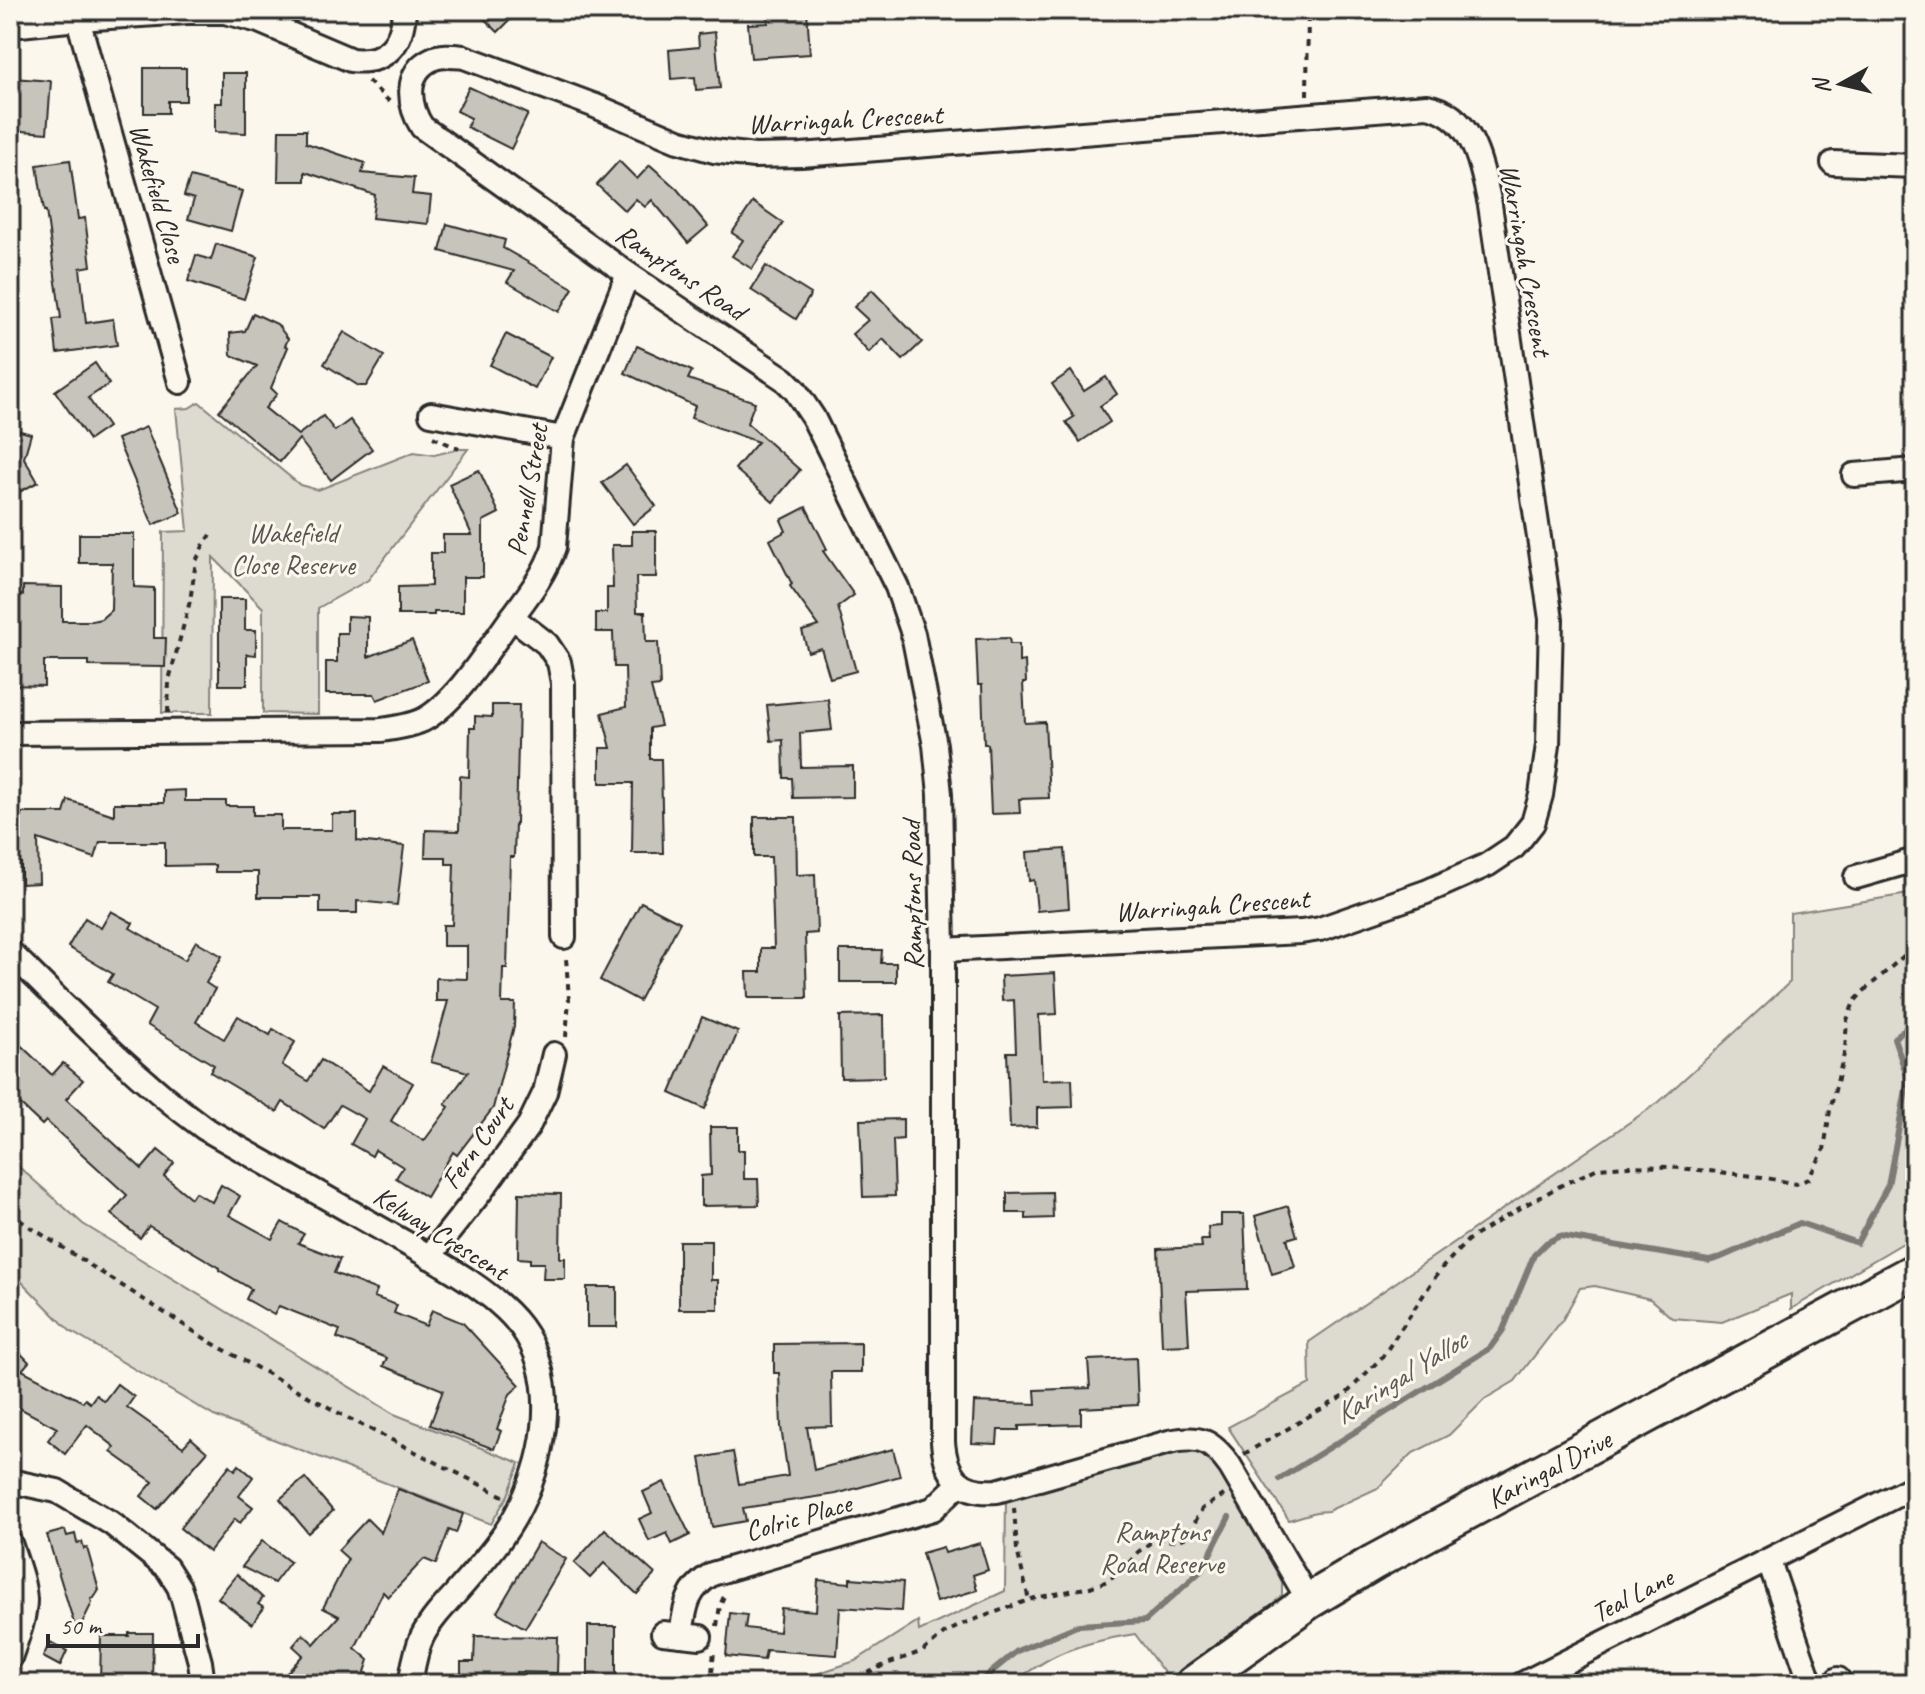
<svg xmlns="http://www.w3.org/2000/svg" width="1925" height="1694" font-family="Caveat,sans-serif">
<rect width="100%" height="100%" fill="#fbf7ec"/>
<filter id="ink" filterUnits="userSpaceOnUse"><feTurbulence type="fractalNoise" baseFrequency=".0125" numOctaves="2"/><feDisplacementMap in="SourceGraphic" scale="16" xChannelSelector="R" yChannelSelector="G"/><feConvolveMatrix kernelMatrix="1 2 1 2 8 2 1 2 1" color-interpolation-filters="sRGB"/></filter>
<g filter="url(#ink)">
<g fill="#dddad0" stroke="#84827e" stroke-width="2">
<path d="M199,402L300,485L318,490L414,452L434,455L459,449H468L368,580L318,608V714L263,713V608L213,557L212,713H162L163,532L188,531L176,409L189,408Z"/>
<path d="M1915,893V1236L1791,1309V1294L1722,1322L1672,1318L1650,1299L1595,1286L1580,1288L1563,1319L1515,1381L1485,1399L1449,1435L1413,1453L1378,1488L1328,1511L1316,1512L1289,1520L1228,1427L1310,1384L1309,1342L1659,1102L1790,982V913Z"/>
<path d="M10,1159L83,1224L394,1414L520,1463L508,1495L491,1524L214,1416L70,1331L10,1270Z"/>
<path d="M1184,1446L1212,1457L1257,1529L1282,1582V1595L1274,1604L1171,1682L1135,1634C1109,1638 1081,1644 1057,1655C1040,1663 1025,1675 1009,1684H786L855,1661L918,1621L919,1631L1005,1591L1006,1496Z"/>
</g>
<g fill="none" stroke-linecap="round" stroke-linejoin="round">
<g stroke="#7b7a75" stroke-width="6">
<path d="M1279,1479L1490,1348L1503,1330L1534,1255L1546,1243L1560,1236L1709,1261L1719,1258L1800,1223L1857,1243L1888,1185L1908,1079L1894,1038L1915,1021"/>
<path d="M977,1684L1017,1651L1079,1625L1145,1621L1202,1570L1229,1517"/>
</g>
</g>
<g fill="#c7c4bc" stroke="#2b2b2b" stroke-width="2">
<path d="M475,10H520L498,32Z"/>
<path d="M767,10H807L810,54L751,58L748,24L768,23Z"/>
<path d="M715,32L720,88L696,90L695,77L671,79L669,50L699,47L698,34Z"/>
<path d="M144,68H186V101H168V113H144Z"/>
<path d="M222,73H246V133L215,132V103H222Z"/>
<path d="M13,78L51,81L47,133L10,130Z"/>
<path d="M469,87L528,114L511,149L467,127L471,118L457,111Z"/>
<path d="M279,130H306V143L365,163L362,173L414,178L412,194L431,196L428,224L372,218L375,195L305,172V181H278Z"/>
<path d="M70,160L78,219L85,218L91,266L80,268L86,323L113,319L117,345L57,353L53,319L61,318L46,211H44L37,165Z"/>
<path d="M619,161L637,179L650,165L677,189L708,226L688,243L652,200L645,207L636,199L625,211L597,185Z"/>
<path d="M190,177L242,191L231,231L188,219L194,199L184,196Z"/>
<path d="M753,202L783,223L752,269L732,256L743,240L732,233Z"/>
<path d="M447,224L505,240L503,248L573,288L559,312L507,282L514,271L440,251Z"/>
<path d="M216,244L258,257L244,299L188,281L196,255L211,260Z"/>
<path d="M766,266L811,294L796,319L751,290Z"/>
<path d="M872,290L922,342L903,360L883,339L869,353L852,334L868,320L854,307Z"/>
<path d="M253,313L277,324L288,339L285,346L288,347L271,388L277,394L265,408L298,435L323,416L335,431L350,420L372,449L331,480L299,439L280,462L219,411L257,366L231,355L230,333L245,331Z"/>
<path d="M344,332L384,356L366,386H359L324,364Z"/>
<path d="M506,334L551,357L535,389L490,365Z"/>
<path d="M637,346L692,371L688,379L755,402L747,423L800,470L773,502L735,469L758,442L691,418L695,406L625,373Z"/>
<path d="M95,363L109,384L88,398L108,427L89,440L55,391Z"/>
<path d="M1071,371L1084,391L1106,377L1117,394L1100,406L1110,422L1080,442L1066,422L1074,417L1052,384Z"/>
<path d="M146,427L182,513L153,525L117,439Z"/>
<path d="M10,428L31,434L24,458L38,482L10,497Z"/>
<path d="M626,465L656,506L633,524L602,483Z"/>
<path d="M479,470L499,513L483,521V577H463V612H434V615H398V587L431,586V553H443V535H472L449,484Z"/>
<path d="M806,507L827,549L823,551L854,595L838,607L856,671L830,678L821,648L808,652L802,631L819,626L790,586L792,584L770,540L786,531L781,520Z"/>
<path d="M632,531H656V577H636L637,612H645L646,642H658L660,686L651,687L661,726L650,728V759H661L663,853H632L633,783H600V748H611L602,713L626,707L625,667H614L613,632H596V613H607V588H613L612,545H632Z"/>
<path d="M79,534H134V587L154,588V638H166L165,667L89,666V661H44V686L10,685V595H23V586L62,587V621H92L101,619L111,610L112,563H79Z"/>
<path d="M219,599H245V630H256V655L247,654V685H219Z"/>
<path d="M347,616L368,617V657L412,640L428,681L377,700L374,694H326V662H337V633H347Z"/>
<path d="M1009,638L1010,644H1019V662L1025,661L1026,683H1023L1025,723L1045,722L1049,798L1019,799L1020,813L991,814L988,744H984L982,685H978L976,639Z"/>
<path d="M828,699L832,730L800,733L801,767L853,766V797L793,798L792,778H784L783,740L771,741L767,705Z"/>
<path d="M492,705H519L516,823H515L514,857H510L507,968H503L502,1003H515L514,1026L493,1108L457,1155L453,1152L426,1197L396,1178L403,1167L375,1150L372,1156L351,1144L365,1119L340,1105L324,1129L283,1102L277,1112L210,1072L214,1065L147,1025L155,1010L108,982L113,974L68,947L85,918L101,928L111,911L133,923L130,928L185,960L196,941L222,956L206,983L215,989L196,1022L224,1039L238,1016L270,1035L273,1029L295,1042L282,1065L308,1081L321,1060L369,1091L383,1066L413,1083L391,1121L424,1141L449,1107L445,1104L468,1072L431,1062L448,1001H436V978L467,979V946H443V925H452L454,864H446V857H425L426,830L459,831L460,776L469,777L470,728H475V716L492,717Z"/>
<path d="M185,790V801H226V806H253V815H281V830H332V814H357V841L404,846L397,905L357,901V913H320V897H258V872H215V865L165,866V842H100L95,858L38,839L39,883L21,884V863H10V824H20L21,813H64L68,800L114,815V803H164V791Z"/>
<path d="M754,817H796L797,875L815,874L817,933L805,934L807,998H748L747,972H761V948H774L771,857H754Z"/>
<path d="M1065,849L1069,908L1037,911L1034,880L1029,881L1027,852Z"/>
<path d="M641,902L680,922L639,1001L600,980Z"/>
<path d="M840,950H882L881,963H896V982H840Z"/>
<path d="M1055,973L1057,1014L1039,1015L1042,1080L1072,1079L1073,1107L1037,1108V1127L1010,1128L1007,1052H1016L1014,1000L1002,1001L1001,976Z"/>
<path d="M883,1015L884,1077L841,1078L840,1016Z"/>
<path d="M702,1017L738,1032L705,1109L670,1093Z"/>
<path d="M10,1035L52,1075L63,1063L83,1080L66,1099L142,1169L158,1150L174,1163L164,1176L191,1198L195,1192L212,1202L221,1185L240,1196L229,1215L272,1239L282,1222L304,1234L298,1243L340,1259L334,1273L377,1290L374,1297L397,1305L394,1313L426,1326L432,1310L463,1323L520,1385L510,1394L497,1429L501,1431L494,1449L430,1425L443,1390L383,1366L387,1358L337,1338L340,1330L279,1306L274,1315L246,1299L251,1289L219,1270L220,1268L149,1226L140,1238L111,1214L127,1195L46,1121L42,1125L10,1095Z"/>
<path d="M903,1119V1139L893,1140L895,1196L863,1197L860,1120Z"/>
<path d="M710,1127H738V1150H744V1179H758L759,1205L701,1206V1176L711,1175Z"/>
<path d="M1052,1192L1053,1218L1026,1219V1213H1007V1193Z"/>
<path d="M519,1193L561,1194L560,1258H565V1279H543L544,1263H530V1259L518,1258Z"/>
<path d="M1288,1206L1297,1236L1287,1239L1295,1267L1272,1274L1255,1216Z"/>
<path d="M1221,1214H1244L1247,1289L1186,1291L1189,1345L1162,1346L1158,1249L1202,1247L1201,1240H1209L1208,1227L1221,1226Z"/>
<path d="M679,1241H711V1280H718V1309H679Z"/>
<rect x="587" y="1287" width="30" height="40"/>
<path d="M10,1342L29,1362L22,1370L83,1402L85,1399L90,1403L96,1395L104,1401L117,1384L134,1397L127,1407L183,1447L191,1438L207,1452L157,1509L141,1496L153,1482L111,1452L115,1447L87,1425L65,1454L48,1440L57,1428L10,1403Z"/>
<path d="M861,1343V1372H831L832,1426L807,1427L814,1470L893,1449L900,1476L836,1494L743,1508L746,1521L712,1527L700,1458L733,1452L739,1484L788,1476L781,1427L779,1373H774V1344Z"/>
<path d="M1136,1358L1138,1405L1081,1408V1424L1019,1426V1430H998L997,1444L972,1443L974,1402L1036,1404L1035,1390L1090,1388L1088,1360Z"/>
<path d="M230,1465L235,1470L239,1465L253,1477L239,1496L253,1507L240,1523L235,1519L209,1552L180,1528Z"/>
<path d="M305,1478L333,1511L308,1533L280,1499Z"/>
<path d="M664,1482L690,1535L672,1544L667,1533L649,1541L639,1519L652,1513L643,1492Z"/>
<path d="M398,1489L463,1514L456,1533L449,1530L436,1564L424,1559L388,1597L383,1592L355,1648L369,1660L365,1672L378,1684H277L303,1655L293,1646L303,1634L314,1644L339,1616L323,1608L348,1559L338,1550L367,1519L381,1533Z"/>
<path d="M605,1529L655,1574L637,1594L604,1563L590,1578L574,1563Z"/>
<path d="M65,1530L67,1536L75,1534L77,1543L82,1542L84,1549L87,1548L99,1590L94,1598L91,1599L92,1603L77,1633L47,1535Z"/>
<path d="M262,1541L290,1562L274,1583L242,1567Z"/>
<path d="M538,1542L566,1559L525,1628L497,1612Z"/>
<path d="M980,1543L988,1570L973,1575L977,1590L936,1602L922,1553L943,1547L945,1553Z"/>
<path d="M237,1574L263,1598L258,1604L264,1608L252,1624L218,1598Z"/>
<path d="M850,1578L903,1582L901,1611L840,1607L837,1655L766,1650L764,1660L726,1656L730,1613L747,1615L745,1628L779,1632L781,1608L816,1611L818,1580L850,1583Z"/>
<rect x="588" y="1626" width="28" height="58"/>
<path d="M129,1633H153L152,1684H100L101,1636H129Z"/>
<path d="M475,1636L558,1637L557,1673L516,1672V1681L461,1680V1662H474Z"/>
<path d="M50,1642L67,1651L60,1666L43,1657Z"/>
</g>
<g fill="none" stroke-linecap="round" stroke-linejoin="round">
<defs>
<g id="street">
<path d="M78,19L180,382"/>
<path d="M10,26L78,19L188,12H225L259,21L351,60C386,64 403,44 404,10"/>
<path d="M1833,163L1915,166"/>
<path d="M431,414L563,438"/>
<path d="M1854,475L1915,470"/>
<path d="M10,733L381,730C395,728 410,726 423,720C457,702 489,648 512,617"/>
<path d="M1856,877L1915,860"/>
<path d="M564,937L563,683L559,662L547,644L512,617C529,594 545,574 554,547L563,438L628,274"/>
<path d="M943,950L1301,932L1320,929L1426,892L1487,865L1514,847L1533,823L1541,795L1548,745L1551,619L1490,205C1481,165 1474,115 1427,106L801,155L754,156L714,151L678,141L593,105L464,57C454,56 442,54 432,59C404,72 408,105 422,127L628,274L784,379L795,390L813,417L897,587L913,634L935,745L940,794L943,950V1442C946,1477 961,1494 997,1491L1169,1442C1200,1435 1212,1441 1230,1466L1309,1601"/>
<path d="M10,952C72,1013 133,1076 204,1128C263,1162 323,1196 383,1230C426,1255 492,1288 521,1327C559,1379 547,1453 520,1507C504,1540 479,1566 455,1594C443,1607 430,1621 422,1637C415,1652 413,1668 410,1684"/>
<path d="M429,1257L479,1194L529,1125L545,1092L554,1054"/>
<path d="M10,1481L57,1491L111,1523L167,1568L179,1587L183,1599L200,1662L203,1684"/>
<path d="M10,1543C16,1562 24,1581 25,1600C25,1620 16,1640 10,1658"/>
<path d="M1769,1561L1811,1684"/>
<path d="M663,1633L700,1637"/>
<path d="M681,1635C685,1607 686,1590 712,1574L933,1509L960,1483"/>
<path d="M1522,1684L1915,1486"/>
<path d="M1835,1684L1838,1679"/>
</g>
<path id="primary" d="M1193,1684L1309,1601L1374,1562L1915,1271"/>
</defs>
<use href="#street" stroke="#2b2b2b" stroke-width="28"/>
<use href="#primary" stroke="#2b2b2b" stroke-width="40"/>
<g stroke="#2b2b2b" stroke-width="4" stroke-dasharray="6 6" stroke-linecap="butt">
<path d="M368,81L391,103"/>
<path d="M1307,95L1308,10"/>
<path d="M433,437L459,449"/>
<path d="M168,713L169,680L190,601L196,561L203,546L211,535"/>
<path d="M566,1037L569,999L566,958"/>
<path d="M10,1212L24,1223L212,1343L348,1418L505,1497"/>
<path d="M1244,1454L1344,1396L1383,1356L1440,1270L1468,1240L1518,1209L1560,1186L1598,1168L1628,1166L1668,1167L1719,1172L1762,1177L1796,1184L1808,1179L1824,1150L1830,1110L1845,1050L1847,1020L1854,1002L1864,991L1915,946"/>
<path d="M1014,1508L1017,1550L1029,1600"/>
<path d="M717,1626L720,1605L726,1592"/>
<path d="M711,1684L714,1651"/>
<path d="M846,1684L884,1665L923,1651L945,1633L965,1623L1035,1598L1090,1587L1108,1581L1123,1570L1138,1552L1150,1543L1162,1540L1177,1541L1187,1537L1202,1509L1224,1495"/>
</g>
<use href="#street" stroke="#fbf7ec" stroke-width="22"/>
<use href="#primary" stroke="#fbf7ec" stroke-width="34"/>
</g>
</g>
<g text-anchor="middle" dominant-baseline="central" stroke-width="6" stroke-linejoin="round" paint-order="stroke">
<g font-size="28" fill="#2b2b2b" stroke="#fbf7ec">
<text transform="translate(845 119) rotate(-3)">Warringah Crescent</text>
<text transform="translate(158 193) rotate(74)">Wakefield Close</text>
<text transform="translate(1526 260) rotate(80)">Warringah Crescent</text>
<text transform="translate(681 272) rotate(34)">Ramptons Road</text>
<text transform="translate(527 490) rotate(-80)">Pennell Street</text>
<text transform="translate(912 895) rotate(-91)">Ramptons Road</text>
<text transform="translate(1212 905) rotate(-4)">Warringah Crescent</text>
<text transform="translate(477 1143) rotate(-55)">Fern Court</text>
<text transform="translate(441 1233) rotate(32)">Kelway Crescent</text>
<text transform="translate(1549 1469) rotate(-28)">Karingal Drive</text>
<text transform="translate(798 1517) rotate(-16)">Colric Place</text>
<text transform="translate(1632 1595) rotate(-27)">Teal Lane</text>
</g>
<g font-size="28" fill="#585754" stroke="#fbf7ec">
<text x="293" y="532">Wakefield<tspan x="293" dy="32">Close Reserve</tspan></text>
<text x="1162" y="1531">Ramptons<tspan x="1162" dy="32">Road Reserve</tspan></text>
</g>
<g font-size="30" font-style="italic" fill="#5a5956" stroke="#fbf7ec">
<text transform="translate(1400 1377) rotate(-32)">Karingal Yalloc</text>
</g>
</g>
<rect width="1925" height="1694" fill="none" stroke="#fbf7ec" stroke-width="40"/>
<rect x="20" y="20" width="1885" height="1654" fill="none" stroke="#2b2b2b" stroke-width="3" filter="url(#ink)"/>
<g transform="translate(1841 84) rotate(262)" stroke="#fbf7ec" stroke-width="6" paint-order="stroke">
<path d="M0-6L14 30L0 20L-14 30Z" fill="#2b2b2b"/>
<text y="-12" font-size="22" font-weight="bold" text-anchor="middle" fill="#2b2b2b">N</text>
</g>
<path d="M48 1634v12h150v-12" fill="none" stroke="#2b2b2b" stroke-width="4"/>
<text x="60" y="1634" font-size="24" fill="#2b2b2b" stroke="#fbf7ec" stroke-width="6" paint-order="stroke">50 m</text>
</svg>
